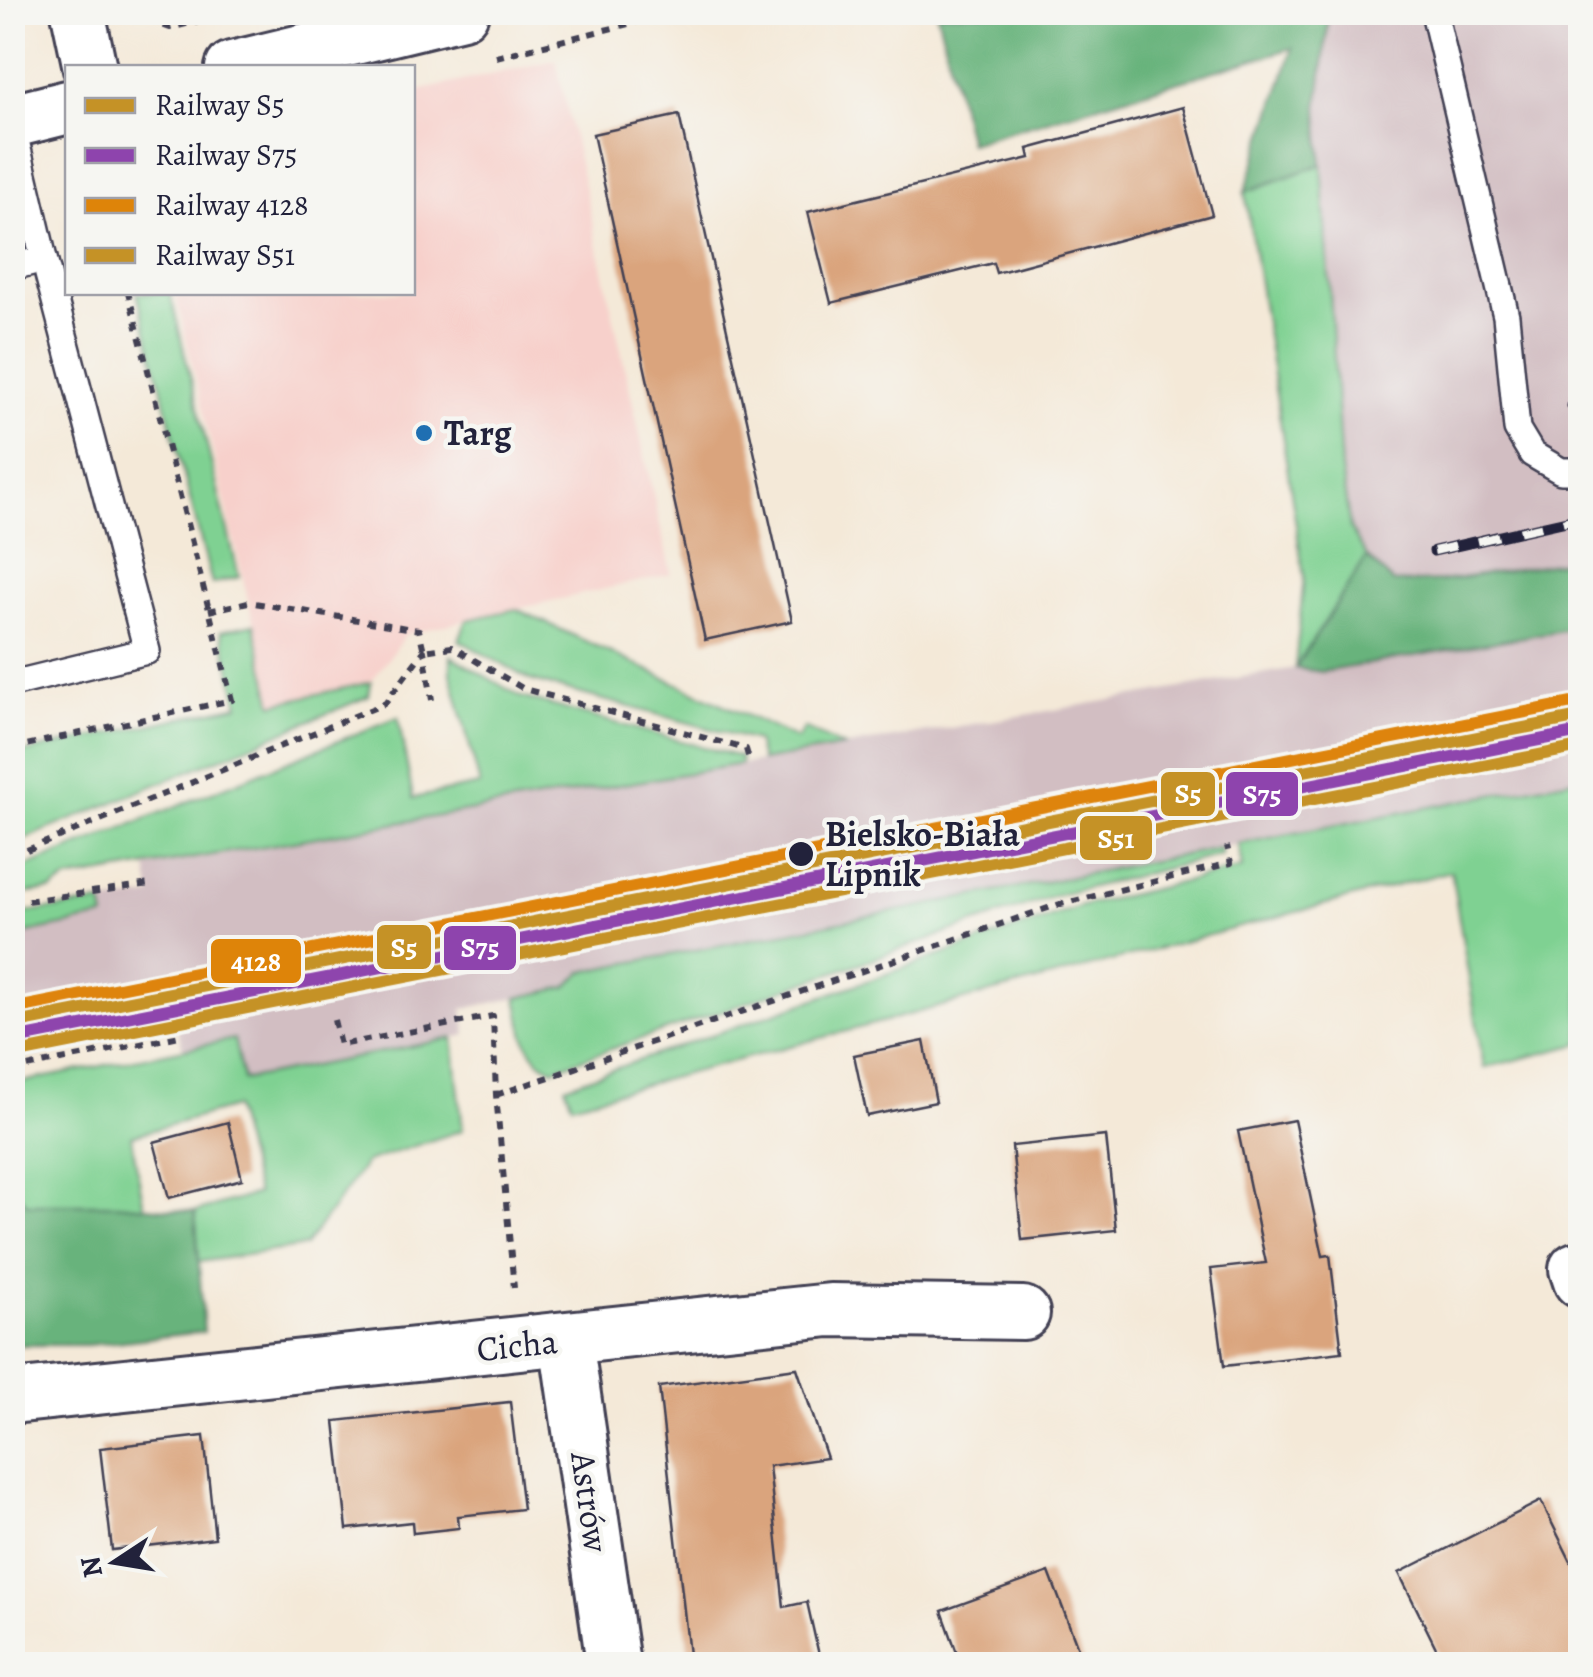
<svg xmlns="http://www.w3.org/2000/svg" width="1593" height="1677" font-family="Alegreya,serif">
<rect width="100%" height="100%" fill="#f6f6f2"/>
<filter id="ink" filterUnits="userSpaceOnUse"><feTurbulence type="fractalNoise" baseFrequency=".01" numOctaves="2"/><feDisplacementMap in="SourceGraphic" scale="20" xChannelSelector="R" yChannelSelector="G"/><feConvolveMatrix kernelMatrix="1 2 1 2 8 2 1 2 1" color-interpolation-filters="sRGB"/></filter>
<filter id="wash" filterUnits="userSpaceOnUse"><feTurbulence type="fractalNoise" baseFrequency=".0048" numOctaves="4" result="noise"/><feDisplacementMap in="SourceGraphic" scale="40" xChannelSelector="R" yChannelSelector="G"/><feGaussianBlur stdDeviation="2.25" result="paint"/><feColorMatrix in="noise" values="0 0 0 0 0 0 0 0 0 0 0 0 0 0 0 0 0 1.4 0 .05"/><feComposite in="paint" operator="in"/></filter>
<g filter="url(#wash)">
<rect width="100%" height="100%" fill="#f4e9d8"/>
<path fill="#f7d0cb" d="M556,60L671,574L406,634L371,682L273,704L175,293L412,292L413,92Z"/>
<g fill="#d2bec2">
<path d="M1329,13H1580V559L1443,581L1393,583L1367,557L1350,528L1341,469L1318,108Z"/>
<path d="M1580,627V778L582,972L567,987L463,1009L467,1035L242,1080L234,1039L183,1049L176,1024L104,1037L101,1025L13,1044V936L105,917L102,903L152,896L147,868L1295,668L1322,672Z"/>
</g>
<g fill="#7fd192" stroke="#507a66" stroke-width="2.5">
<path d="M1322,164L1341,469L1350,528L1367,557L1295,668L1304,577L1245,192Z"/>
<path d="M137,293H170L239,577L212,584Z"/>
<path d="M516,609L797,739L804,728L844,747L761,761L756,741L530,680L459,640L467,620Z"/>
<path d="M254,624L273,704L371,682L369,696L13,844V755L239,705L221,631Z"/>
<path d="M451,656L521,697L740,757L741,764L67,880L52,890L13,895V872L398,717L413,798L480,785L451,674Z"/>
<path d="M1580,778V1044L1484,1068L1451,871L572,1104L565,1086L1082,906L1242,868L1238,844Z"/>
<path d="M1220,848L1221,855L1055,896L553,1069C522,1055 524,1028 517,998L567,987L582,972Z"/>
<path d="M102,903L105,917L13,936V914Z"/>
<path d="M101,1025L104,1037L13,1058V1044Z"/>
<path d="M453,1038L463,1130L366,1162L305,1246L199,1262L195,1212L257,1194L234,1107L131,1136L144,1207L28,1204L13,1189L12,1084L234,1039L243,1080Z"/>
</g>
<g fill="#67b37c" stroke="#446a5c" stroke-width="2.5">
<path d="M937,13H1329L1318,108L1322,164L1245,192L1293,48L969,143Z"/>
<path d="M1367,557L1394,583L1443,581L1580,559V627L1322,672L1295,668Z"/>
<path d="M13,1189L28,1204H117L195,1212L204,1332L88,1345H13Z"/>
</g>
<g id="blocks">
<g fill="#daa47d">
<path d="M1183,107L1212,215L996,273L993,263L831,303L808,212L1030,158L1028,149Z"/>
<path d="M679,115L792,621L705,640L593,134Z"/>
<path d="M924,1041L936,1102L867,1116L854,1055Z"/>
<path d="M1294,1120L1323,1256L1330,1255L1342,1352L1224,1366L1211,1269L1266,1263L1238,1131Z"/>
<path d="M228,1122L242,1179L169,1198L154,1142Z"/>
<path d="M1106,1136L1116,1230L1022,1240L1012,1146Z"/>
<path d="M797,1368L827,1458L769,1466L784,1607L807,1602L821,1664H690L659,1387Z"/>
<path d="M510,1402L523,1509L458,1516L459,1528L413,1533L412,1522L347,1529L335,1421Z"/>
<path d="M204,1436L215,1538L112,1550L100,1448Z"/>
<path d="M1541,1501L1580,1580V1664H1444L1399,1573Z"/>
<path d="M1049,1572L1084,1664H961L942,1611Z"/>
</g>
</g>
</g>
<g filter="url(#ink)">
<use href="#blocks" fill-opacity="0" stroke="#424053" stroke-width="2.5"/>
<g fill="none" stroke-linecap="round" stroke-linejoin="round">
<defs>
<g id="service">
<path d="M1434,12L1506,316L1517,429L1532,454L1561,471H1580"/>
<path d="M12,124L44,259L147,651L12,684"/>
<path d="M12,267L44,259"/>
</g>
<g id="minor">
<path d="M78,12L90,68"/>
<path d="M232,68L462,12"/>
<path d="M12,121L68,107"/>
<path d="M1576,1269L1580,1281"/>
<path d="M566,1340L613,1664"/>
<path d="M12,1397L830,1310L1023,1313"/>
</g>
</defs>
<use href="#service" stroke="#424053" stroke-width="30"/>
<use href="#minor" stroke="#424053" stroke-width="58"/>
<g stroke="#424053" stroke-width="6" stroke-dasharray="8 8" stroke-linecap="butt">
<path d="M134,14L170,28L198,21"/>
<path d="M496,57L677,12"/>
<path d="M209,611L248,602L419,630L424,651L452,647L524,689L746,749L750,763"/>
<path d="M12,748L232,700L128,292"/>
<path d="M12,856L384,704L424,651L432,700"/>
<path d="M12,903L150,884"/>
<path d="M334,1020L340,1045L493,1016L496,1095L514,1288"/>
<path d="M12,1070L180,1036"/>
<path d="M496,1095L1057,905L1231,863L1227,846"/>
</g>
<use href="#service" stroke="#fff" stroke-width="25"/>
<use href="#minor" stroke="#fff" stroke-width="52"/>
<defs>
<g id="rail">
<path d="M1572,406L1580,404"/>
<path d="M1434,551L1580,518"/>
</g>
</defs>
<use href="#rail" stroke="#22223b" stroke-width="11"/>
<use href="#rail" stroke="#f6f6f2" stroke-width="8" stroke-dasharray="22" stroke-linecap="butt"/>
<defs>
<path id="rail-1" d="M12,1024L1580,717"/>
<path id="rail-2" d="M15,1039L1580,732"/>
<path id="rail-3" d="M12,1009L1577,702"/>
<path id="rail-4" d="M18,1053L1580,747"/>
</defs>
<use href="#rail-1" stroke="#f6f6f2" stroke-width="20"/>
<use href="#rail-2" stroke="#f6f6f2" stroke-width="20"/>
<use href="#rail-3" stroke="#f6f6f2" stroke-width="20"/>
<use href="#rail-4" stroke="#f6f6f2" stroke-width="20"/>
<use href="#rail-1" stroke="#c59226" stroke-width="12"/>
<use href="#rail-2" stroke="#8e44ad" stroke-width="12"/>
<use href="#rail-3" stroke="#de8409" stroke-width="12"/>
<use href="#rail-4" stroke="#c59226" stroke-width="12"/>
</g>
</g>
<circle fill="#1f6fb2" stroke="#f6f6f2" stroke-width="4" cx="424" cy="433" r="10"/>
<circle fill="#22223b" stroke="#f6f6f2" stroke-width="4" cx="801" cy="854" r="14"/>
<g text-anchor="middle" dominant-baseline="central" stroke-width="9" stroke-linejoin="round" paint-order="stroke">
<g font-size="35" font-weight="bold" fill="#22223b" stroke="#f6f6f2" text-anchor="start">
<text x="444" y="433">Targ</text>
</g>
<g font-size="35" font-weight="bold" fill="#22223b" stroke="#f6f6f2" text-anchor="start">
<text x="825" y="834">Bielsko-Biała<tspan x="825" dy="40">Lipnik</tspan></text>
</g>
<g font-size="35" fill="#22223b" stroke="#f6f6f2">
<text transform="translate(517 1345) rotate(-6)">Cicha</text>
<text transform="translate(590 1502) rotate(82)">Astrów</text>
</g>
</g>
<g stroke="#f6f6f2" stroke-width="4">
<rect x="1159" y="770" width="58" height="48" rx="10" fill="#c59226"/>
<rect x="1224" y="770" width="76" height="48" rx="10" fill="#8e44ad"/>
<rect x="1078" y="814" width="76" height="48" rx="10" fill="#c59226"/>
<rect x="375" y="923" width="58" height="48" rx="10" fill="#c59226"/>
<rect x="442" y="924" width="76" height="48" rx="10" fill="#8e44ad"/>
<rect x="209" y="937" width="94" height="48" rx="10" fill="#de8409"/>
</g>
<g font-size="28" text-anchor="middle" font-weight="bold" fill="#fff">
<text x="1188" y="803">S5</text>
<text x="1262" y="804">S75</text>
<text x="1116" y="848">S51</text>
<text x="404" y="957">S5</text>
<text x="480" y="957">S75</text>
<text x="256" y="971">4128</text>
</g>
<rect width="1593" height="1677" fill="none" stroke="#f6f6f2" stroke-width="50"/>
<rect x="65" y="65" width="350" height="230" fill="#f6f6f2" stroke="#a1a1a9" stroke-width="2.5"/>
<rect x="85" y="98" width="50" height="15" fill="#c59226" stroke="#a1a1a9" stroke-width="2.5"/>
<text x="155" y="115" font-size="30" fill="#22223b">Railway S5</text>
<rect x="85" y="148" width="50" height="15" fill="#8e44ad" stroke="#a1a1a9" stroke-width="2.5"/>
<text x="155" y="165" font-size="30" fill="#22223b">Railway S75</text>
<rect x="85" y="198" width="50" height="15" fill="#de8409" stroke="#a1a1a9" stroke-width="2.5"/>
<text x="155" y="215" font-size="30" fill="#22223b">Railway 4128</text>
<rect x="85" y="248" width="50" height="15" fill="#c59226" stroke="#a1a1a9" stroke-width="2.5"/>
<text x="155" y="265" font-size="30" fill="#22223b">Railway S51</text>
<g transform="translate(115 1562) rotate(258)" stroke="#f6f6f2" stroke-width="8" paint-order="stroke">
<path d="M0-8L18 38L0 25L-18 38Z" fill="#22223b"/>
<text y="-15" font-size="28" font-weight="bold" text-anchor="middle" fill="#22223b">N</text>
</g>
</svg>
